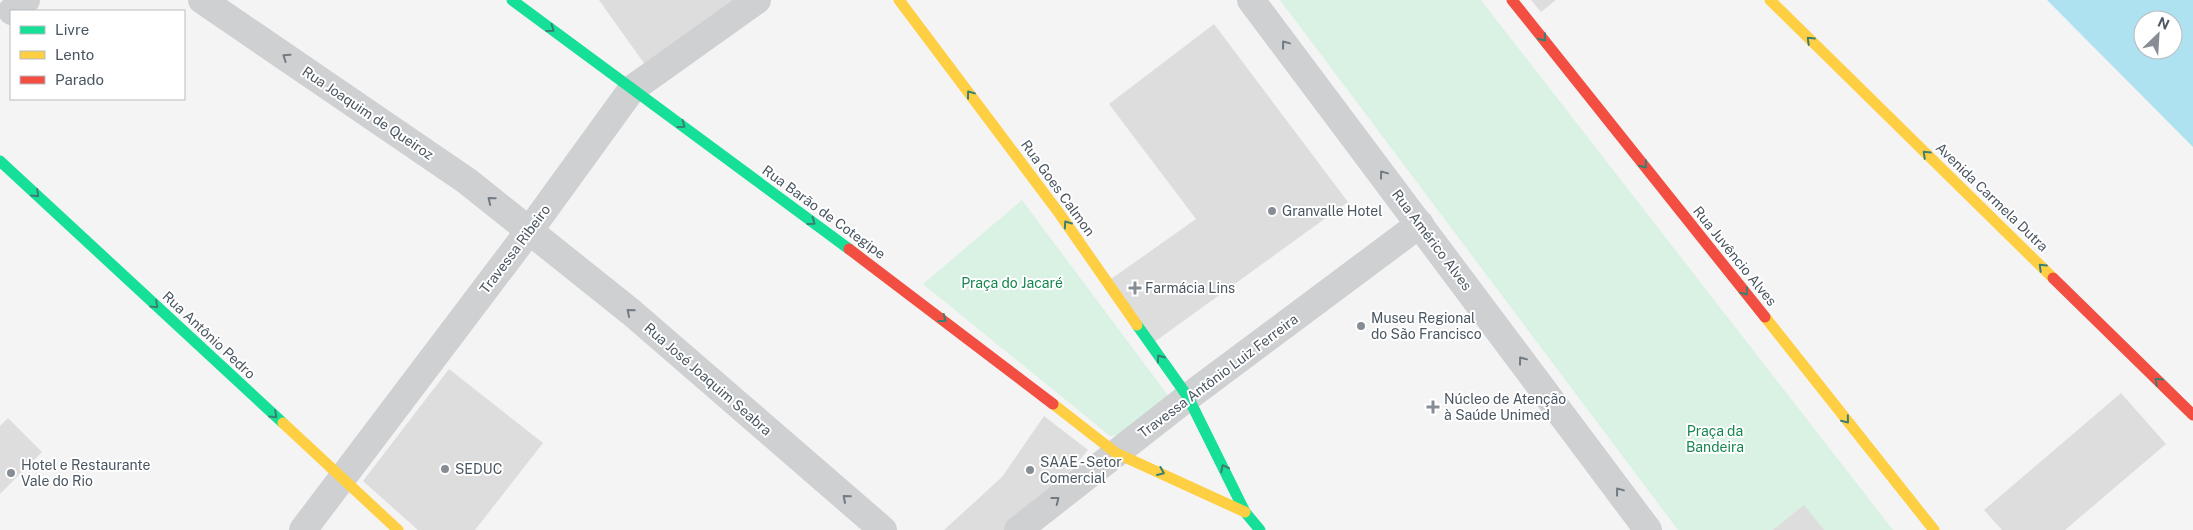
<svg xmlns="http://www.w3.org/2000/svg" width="2193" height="530" font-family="'Public Sans',sans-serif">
<rect width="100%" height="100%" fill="#f4f4f4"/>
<g fill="#d9f2e3">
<path d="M1280,0H1481L1893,530H1678Z"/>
<path d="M1022,200L1170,398L1127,435L1110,436L923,284Z"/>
</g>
<path fill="#aee2f0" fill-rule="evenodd" d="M2047,0H2193V147ZM2143,20H2173V50H2143Z"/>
<g fill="#ddddde">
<path d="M599,0H740L646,66Z"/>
<path d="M1531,0H1556L1541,12Z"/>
<path d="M1214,24L1348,202L1153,343L1111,279L1196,219L1109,104Z"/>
<path d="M449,369L543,443L475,530H418L363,481Z"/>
<path d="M2121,393L2166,444L2065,530H2002L1984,510Z"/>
<path d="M1044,416L1088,450L1040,506L1009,530H944L1002,477Z"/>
<path d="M8,418L42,452L0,494V426Z"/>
<path d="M1804,505L1824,530H1773Z"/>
</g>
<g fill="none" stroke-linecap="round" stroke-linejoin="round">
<g stroke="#ced0d2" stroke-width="28">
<path d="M202,0L467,181L631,312L883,530"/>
<path d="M1251,0L1648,530"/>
<path d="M12,11L26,0"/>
<path d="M303,530L529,231L632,89L757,0"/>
<path d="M1018,530L1188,397L1420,224"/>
</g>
<g stroke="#16e098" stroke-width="11">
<path d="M512,0L849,249"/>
<path d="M0,161L283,423"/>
<path d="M1137,325L1188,397L1245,512L1260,530"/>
</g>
<g stroke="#ffcf43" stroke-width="11">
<path d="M899,0L1059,213L1137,325"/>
<path d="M1770,0L2053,278"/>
<path d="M1765,317L1934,530"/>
<path d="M1053,404L1116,453L1245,512"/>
<path d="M283,423L398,530"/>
</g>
<g stroke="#f24e42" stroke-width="11">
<path d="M1512,0L1765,317"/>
<path d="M849,249L1053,404"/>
<path d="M2053,278L2193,415"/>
</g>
</g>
<defs><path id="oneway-chevron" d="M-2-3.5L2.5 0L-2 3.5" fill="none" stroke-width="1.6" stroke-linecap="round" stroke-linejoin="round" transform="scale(1.25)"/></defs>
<g stroke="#3a7f72">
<use href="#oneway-chevron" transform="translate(551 29) rotate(36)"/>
<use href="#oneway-chevron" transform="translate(1543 38) rotate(52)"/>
<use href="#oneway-chevron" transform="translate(1810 40) rotate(-136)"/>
<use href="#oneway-chevron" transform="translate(970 94) rotate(-127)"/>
<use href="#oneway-chevron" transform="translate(682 125) rotate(36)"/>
<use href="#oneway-chevron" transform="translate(1926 154) rotate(-136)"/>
<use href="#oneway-chevron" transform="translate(1644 165) rotate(52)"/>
<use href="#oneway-chevron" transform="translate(36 194) rotate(43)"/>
<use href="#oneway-chevron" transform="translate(812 222) rotate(36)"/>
<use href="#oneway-chevron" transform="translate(1067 224) rotate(-125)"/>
<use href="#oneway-chevron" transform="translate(2042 267) rotate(-136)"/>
<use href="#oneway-chevron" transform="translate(1745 292) rotate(51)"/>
<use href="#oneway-chevron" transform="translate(155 305) rotate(43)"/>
<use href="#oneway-chevron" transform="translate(943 319) rotate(38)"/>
<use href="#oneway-chevron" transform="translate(1160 358) rotate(-125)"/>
<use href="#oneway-chevron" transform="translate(2158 381) rotate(-136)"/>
<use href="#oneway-chevron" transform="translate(274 415) rotate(43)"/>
<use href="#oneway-chevron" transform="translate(1846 420) rotate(51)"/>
<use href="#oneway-chevron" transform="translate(1224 468) rotate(-117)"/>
<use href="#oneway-chevron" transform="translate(1161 472) rotate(23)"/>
</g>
<g stroke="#727b83">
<use href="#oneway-chevron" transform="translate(1285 44) rotate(-127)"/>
<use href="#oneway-chevron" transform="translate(286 57) rotate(-146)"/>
<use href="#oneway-chevron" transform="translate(1383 174) rotate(-127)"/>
<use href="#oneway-chevron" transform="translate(491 200) rotate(-141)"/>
<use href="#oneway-chevron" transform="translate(630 312) rotate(-140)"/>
<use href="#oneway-chevron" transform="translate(1522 360) rotate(-127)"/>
<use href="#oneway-chevron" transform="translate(1619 491) rotate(-127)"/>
<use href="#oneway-chevron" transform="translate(846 498) rotate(-139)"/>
<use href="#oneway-chevron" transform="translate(1056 500) rotate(-38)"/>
</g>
<g fill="#868d94" stroke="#fff" stroke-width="2">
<circle cx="1272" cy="211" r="5"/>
<path d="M1132.5 280.5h5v5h5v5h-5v5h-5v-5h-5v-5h5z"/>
<circle cx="1361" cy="326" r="5"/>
<path d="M1430.5 399.5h5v5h5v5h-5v5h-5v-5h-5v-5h5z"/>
<circle cx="445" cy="469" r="5"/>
<circle cx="1030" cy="470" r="5"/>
<circle cx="11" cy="473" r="5"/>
</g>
<g text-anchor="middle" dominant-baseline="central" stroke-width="4" stroke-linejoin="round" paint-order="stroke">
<g font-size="14" fill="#4a5661" stroke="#fff">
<text transform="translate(368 113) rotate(34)">Rua Joaquim de Queiroz</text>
<text transform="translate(1058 188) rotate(54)">Rua Goes Calmon</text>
<text transform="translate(1992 197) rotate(44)">Avenida Carmela Dutra</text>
<text transform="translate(824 212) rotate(36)">Rua Barão de Cotegipe</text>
<text transform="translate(1432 240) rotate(53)">Rua Américo Alves</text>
<text transform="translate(515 249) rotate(-53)">Travessa Ribeiro</text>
<text transform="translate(1735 256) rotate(51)">Rua Juvêncio Alves</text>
<text transform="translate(209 335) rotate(43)">Rua Antônio Pedro</text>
<text transform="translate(1218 376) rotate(-37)">Travessa Antônio Luiz Ferreira</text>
<text transform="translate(708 379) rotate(41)">Rua José Joaquim Seabra</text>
</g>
<g font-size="14" fill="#4a5661" stroke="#fff" text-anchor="start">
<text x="1282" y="211">Granvalle Hotel</text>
<text x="1145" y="288">Farmácia Lins</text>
<text x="1371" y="318">Museu Regional<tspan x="1371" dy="16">do São Francisco</tspan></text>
<text x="1444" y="399">Núcleo de Atenção<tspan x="1444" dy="16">à Saúde Unimed</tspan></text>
<text x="1040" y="462">SAAE - Setor<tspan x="1040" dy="16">Comercial</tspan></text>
<text x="21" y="465">Hotel e Restaurante<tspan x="21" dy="16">Vale do Rio</tspan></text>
<text x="455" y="469">SEDUC</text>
</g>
<g font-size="14" fill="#17864f" stroke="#fff">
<text x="1012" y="283">Praça do Jacaré</text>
<text x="1715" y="431">Praça da<tspan x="1715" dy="16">Bandeira</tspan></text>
</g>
</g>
<rect x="10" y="10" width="175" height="90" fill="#ffffff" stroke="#b7bbc0"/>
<rect x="20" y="26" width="25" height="8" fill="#16e098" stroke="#b7bbc0"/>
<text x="55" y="35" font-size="15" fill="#4a5661">Livre</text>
<rect x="20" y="51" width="25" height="8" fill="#ffcf43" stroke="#b7bbc0"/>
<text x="55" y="60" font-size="15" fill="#4a5661">Lento</text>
<rect x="20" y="76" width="25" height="8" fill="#f24e42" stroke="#b7bbc0"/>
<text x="55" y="85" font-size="15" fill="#4a5661">Parado</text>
<g transform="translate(2158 35) rotate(25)"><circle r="24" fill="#ffffff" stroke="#b7bbc0"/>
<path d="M0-4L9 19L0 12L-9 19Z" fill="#868d94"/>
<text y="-8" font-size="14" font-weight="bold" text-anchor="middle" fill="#4a5661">N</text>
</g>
</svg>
